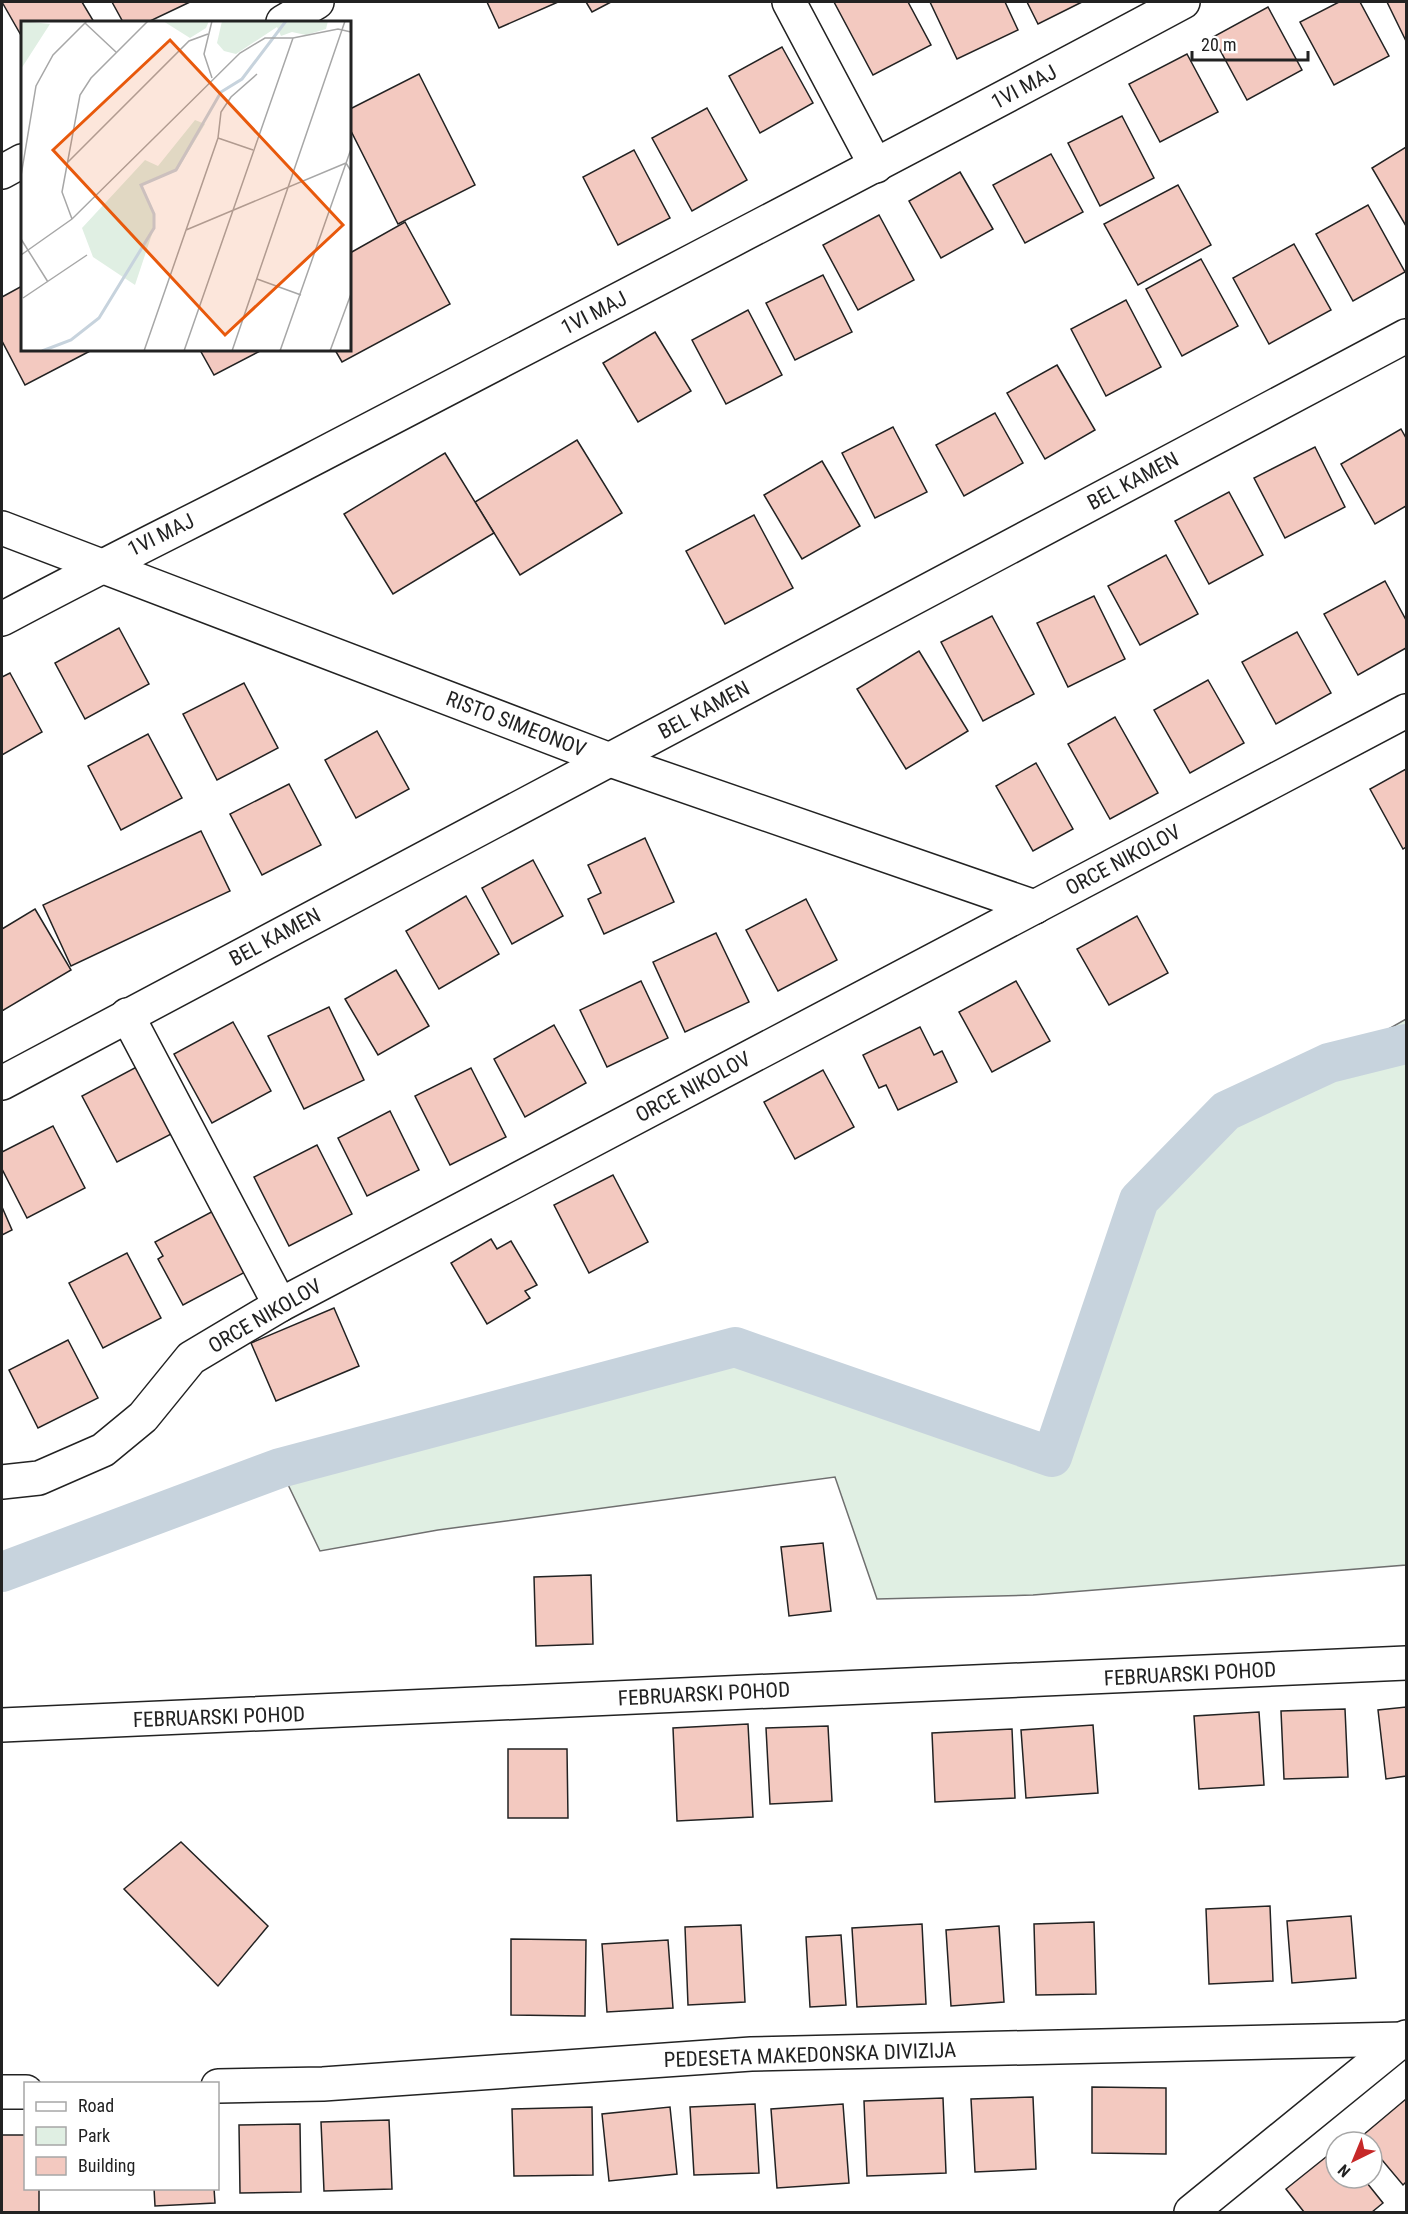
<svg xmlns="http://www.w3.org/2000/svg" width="1408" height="2214" font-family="'Roboto Condensed',sans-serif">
<rect width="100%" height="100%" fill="#fff"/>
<path fill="#e0efe3" stroke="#6f6f6f" stroke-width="1.5" d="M1406,1019V1565L1033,1595L877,1599L835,1477L438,1530L320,1551L280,1468L721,1341L1051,1457L1139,1200L1226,1111L1329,1063Z"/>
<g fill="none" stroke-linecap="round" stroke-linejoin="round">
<path stroke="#c7d3dd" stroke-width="40" d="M2,1572L280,1468L735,1347L1052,1457L1139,1200L1226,1111L1329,1063L1406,1044"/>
</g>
<g fill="#f3c9c0" stroke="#222" stroke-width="1.5">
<path d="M2,2H82L94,22H22V37Z"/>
<path d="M112,2H190L148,22H123Z"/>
<path d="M487,2H558L499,28Z"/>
<path d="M586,2H611L592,12Z"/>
<path d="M834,2H908L931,45L873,75Z"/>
<path d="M930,2H1005L1018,30L957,59Z"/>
<path d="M1027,2H1082L1038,24Z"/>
<path d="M1339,2H1360L1389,56L1334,85L1300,22Z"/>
<path d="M1387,2H1406V41Z"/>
<path d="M1268,7L1302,70L1247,100L1213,37Z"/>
<path d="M782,47L813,103L760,133L729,76Z"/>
<path d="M1187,54L1218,112L1160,142L1129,84Z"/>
<path d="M419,74L475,185L398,224L350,129V109Z"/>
<path d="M707,108L747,180L692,211L652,138Z"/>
<path d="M1122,116L1154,178L1100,206L1068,143Z"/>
<path d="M1406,147V226L1372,168Z"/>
<path d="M634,150L670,218L618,245L583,177Z"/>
<path d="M1051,154L1083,212L1025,243L993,185Z"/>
<path d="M960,172L993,229L941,258L909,201Z"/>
<path d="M1178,185L1211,245L1138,285L1104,224Z"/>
<path d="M1368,205L1405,272L1353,301L1316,234Z"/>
<path d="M879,215L914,280L858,310L823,245Z"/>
<path d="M405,222L450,304L342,362L335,350H350V253Z"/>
<path d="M1294,244L1331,310L1269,344L1233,278Z"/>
<path d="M1201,259L1238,326L1182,356L1146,289Z"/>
<path d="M823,275L852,332L795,360L766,303Z"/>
<path d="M22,286V350H92L25,385L2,341V297Z"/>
<path d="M1126,300L1161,367L1106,396L1071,329Z"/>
<path d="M748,310L782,375L726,404L692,340Z"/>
<path d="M655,332L691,391L638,422L603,363Z"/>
<path d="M200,350H262L214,375Z"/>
<path d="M1057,365L1095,430L1045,459L1007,393Z"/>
<path d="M995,413L1023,463L964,496L936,445Z"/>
<path d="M893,427L927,492L875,518L842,453Z"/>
<path d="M1401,429L1406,438V506L1375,524L1341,464Z"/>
<path d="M577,440L622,513L520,575L475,502Z"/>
<path d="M1315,447L1345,507L1285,538L1254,478Z"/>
<path d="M445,453L494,533L393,594L344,514Z"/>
<path d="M822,461L860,526L802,559L764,495Z"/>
<path d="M1229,492L1263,555L1209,584L1175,521Z"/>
<path d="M754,515L793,588L725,624L686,551Z"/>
<path d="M1166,555L1198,614L1140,645L1108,586Z"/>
<path d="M1385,581L1406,620V648L1358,675L1324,614Z"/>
<path d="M1094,596L1125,659L1068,687L1037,623Z"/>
<path d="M992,616L1034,694L983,721L941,642Z"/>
<path d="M119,628L149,684L85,719L55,663Z"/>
<path d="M1297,632L1331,693L1276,724L1242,662Z"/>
<path d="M919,651L968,731L906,769L857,689Z"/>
<path d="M10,673L42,732L2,755V677Z"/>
<path d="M1208,680L1244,743L1190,773L1154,710Z"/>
<path d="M244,683L278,748L217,780L183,714Z"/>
<path d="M1115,717L1158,793L1110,819L1068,744Z"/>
<path d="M377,731L409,789L356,818L325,760Z"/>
<path d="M148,734L182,798L121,830L88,766Z"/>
<path d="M1036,763L1073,829L1033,851L996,786Z"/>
<path d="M1406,769V847L1403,849L1370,789Z"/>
<path d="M289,784L321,845L262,875L230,814Z"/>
<path d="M201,831L230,891L71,966L43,905Z"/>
<path d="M645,838L674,902L604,934L588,899L601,893L588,865Z"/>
<path d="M533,860L563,916L512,944L482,888Z"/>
<path d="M466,896L499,954L439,989L406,931Z"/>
<path d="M806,899L837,960L778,991L746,930Z"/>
<path d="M35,909L71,970L2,1011V929Z"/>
<path d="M1137,916L1168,973L1109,1005L1077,949Z"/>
<path d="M716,933L749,1002L685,1032L653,962Z"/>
<path d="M396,970L429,1026L378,1055L345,999Z"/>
<path d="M641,981L668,1038L607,1067L580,1010Z"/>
<path d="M1016,981L1050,1041L992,1072L959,1012Z"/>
<path d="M329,1007L364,1080L304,1109L268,1036Z"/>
<path d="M233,1022L271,1091L212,1123L174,1054Z"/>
<path d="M554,1025L586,1083L525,1117L494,1059Z"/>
<path d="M920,1027L934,1055L942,1051L957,1082L898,1110L886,1085L879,1088L863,1055Z"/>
<path d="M144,1063L179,1130L117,1162L82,1096Z"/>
<path d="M471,1068L506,1137L450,1165L415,1096Z"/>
<path d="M823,1070L854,1127L795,1159L764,1102Z"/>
<path d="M390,1111L419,1170L367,1196L338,1138Z"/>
<path d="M53,1126L85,1188L27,1218L2,1169V1152Z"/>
<path d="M317,1145L352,1214L289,1246L254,1177Z"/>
<path d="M613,1175L648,1242L589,1273L554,1205Z"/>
<path d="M2,1207L12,1230L2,1235Z"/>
<path d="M217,1209L249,1270L183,1305L158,1259L163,1256L155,1242Z"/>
<path d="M491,1239L497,1249L511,1241L537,1285L525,1291L530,1298L487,1324L451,1263Z"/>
<path d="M127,1253L161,1318L103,1348L69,1283Z"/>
<path d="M334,1308L359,1366L276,1401L251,1343Z"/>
<path d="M68,1340L98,1398L38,1428L9,1370Z"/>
<path d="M823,1543L831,1611L789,1616L781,1547Z"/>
<path d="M591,1575L593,1644L536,1646L534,1577Z"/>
<path d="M1406,1707V1776L1386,1779L1378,1710Z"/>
<path d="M1345,1709L1348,1777L1284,1779L1281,1711Z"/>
<path d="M1259,1712L1264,1785L1199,1789L1194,1716Z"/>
<path d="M748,1724L753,1817L677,1821L673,1728Z"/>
<path d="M1093,1725L1098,1793L1026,1798L1021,1730Z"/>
<path d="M828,1726L832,1801L770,1804L766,1728Z"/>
<path d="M1012,1729L1015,1798L935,1802L932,1733Z"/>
<path d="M508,1749H567L568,1818H508Z"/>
<path d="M181,1842L268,1926L218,1986L124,1889Z"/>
<path d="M1270,1906L1273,1981L1209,1984L1206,1909Z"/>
<path d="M1351,1916L1356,1978L1292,1983L1287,1921Z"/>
<path d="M1094,1922L1096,1994L1036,1995L1034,1924Z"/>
<path d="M922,1924L926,2004L857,2007L852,1928Z"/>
<path d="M741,1925L745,2002L688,2005L685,1927Z"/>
<path d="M999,1926L1004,2002L951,2006L946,1930Z"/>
<path d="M841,1935L846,2005L810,2007L806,1937Z"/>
<path d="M511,1939L586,1940L585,2016L511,2015Z"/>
<path d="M668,1940L673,2008L607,2012L602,1944Z"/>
<path d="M1092,2087L1166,2088V2154L1092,2153Z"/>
<path d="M1033,2097L1036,2169L975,2172L971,2099Z"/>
<path d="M943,2098L946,2173L867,2176L864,2101Z"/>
<path d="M1406,2099V2182L1403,2185L1372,2148V2142H1367L1362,2136Z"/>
<path d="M755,2104L759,2173L694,2175L690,2107Z"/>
<path d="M843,2104L849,2183L777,2188L771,2109Z"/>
<path d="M592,2107L593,2175L514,2176L512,2109Z"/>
<path d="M670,2107L677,2174L609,2181L602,2114Z"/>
<path d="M389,2120L392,2189L324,2191L321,2122Z"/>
<path d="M300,2124L301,2192L240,2193L239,2125Z"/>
<path d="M2,2135H26V2188H39V2212H2Z"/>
<path d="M1336,2149V2178H1363L1383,2203L1372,2212H1304L1286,2189Z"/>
<path d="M154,2188H214L215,2203L155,2206Z"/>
</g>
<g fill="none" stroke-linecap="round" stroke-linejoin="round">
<defs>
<g id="minor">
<path d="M789,2L876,166"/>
<path d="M283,22L317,2"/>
<path d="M2,172L22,161"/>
<path d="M2,528L610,760L1035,907"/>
<path d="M2,619C104,564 208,514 311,460C602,308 894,157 1183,2"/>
<path d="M127,1015L280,1305"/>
<path d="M2,1083L1406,336"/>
<path d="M2,1482L39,1478L103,1450L143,1417L191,1358L280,1305L1406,711"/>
<path d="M2,1725L1406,1663"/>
<path d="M218,2086L323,2084L751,2054L1404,2039"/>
<path d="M2,2092H26"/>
<path d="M1191,2212L1406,2037"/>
</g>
</defs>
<use href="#minor" stroke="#222" stroke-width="36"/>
<use href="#minor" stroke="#fff" stroke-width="33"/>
</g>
<g text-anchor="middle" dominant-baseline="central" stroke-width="4.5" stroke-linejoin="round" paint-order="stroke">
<g font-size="21" fill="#222" stroke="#fff">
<text transform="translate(1024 87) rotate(-28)">1VI MAJ</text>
<text transform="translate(594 313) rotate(-27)">1VI MAJ</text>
<text transform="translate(1133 481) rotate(-28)">BEL KAMEN</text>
<text transform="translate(161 535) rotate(-26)">1VI MAJ</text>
<text transform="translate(704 710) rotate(-28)">BEL KAMEN</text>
<text transform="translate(516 724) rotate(21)">RISTO SIMEONOV</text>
<text transform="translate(1123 860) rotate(-28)">ORCE NIKOLOV</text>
<text transform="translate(275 937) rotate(-28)">BEL KAMEN</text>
<text transform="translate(693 1087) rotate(-28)">ORCE NIKOLOV</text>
<text transform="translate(265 1316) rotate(-30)">ORCE NIKOLOV</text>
<text transform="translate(1190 1674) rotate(-3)">FEBRUARSKI POHOD</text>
<text transform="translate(704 1694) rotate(-3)">FEBRUARSKI POHOD</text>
<text transform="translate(219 1717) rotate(-2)">FEBRUARSKI POHOD</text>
<text transform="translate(810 2055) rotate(-2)">PEDESETA MAKEDONSKA DIVIZIJA</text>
</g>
</g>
<g transform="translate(21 21)">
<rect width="330" height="330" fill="#fff"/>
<path d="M0,0L29,3L0,48ZM142,0H188L185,7L169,17ZM201,0H307L305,8L285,14L271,11L260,15L256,6L215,33L203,30L196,22ZM174,99L184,103L157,148L121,164L133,193V207L114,264L72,236L61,207L124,139L137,145Z" fill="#e0efe3"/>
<path fill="none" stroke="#c7d3dd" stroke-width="3" d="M21,330L50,319L78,297L133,207V193L120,164L155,149L200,71L221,58L265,0"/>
<path fill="none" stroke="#a7a7a7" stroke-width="1.5" d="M64,2L96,32M191,57L183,33L191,0M197,117L232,129M46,142L168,20L187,13M0,155L15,65L32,34L66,0M51,198L41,171L59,74L70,57L127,0M165,209L325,142L330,150M0,218L27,261M0,234L51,198L219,32L244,17H272L317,8L330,11M236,258L280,274M2,277L66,234M123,330L197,117L200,91L210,76L236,53M163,330L272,17M211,330L324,0M259,330L330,128M309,330L330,273"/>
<path fill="#e8590c" fill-opacity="0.15" stroke="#e8590c" stroke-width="3" d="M149,19L322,204L204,314L32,129Z"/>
<rect width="330" height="330" fill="none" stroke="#222" stroke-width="3"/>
</g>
<rect width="1408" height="2214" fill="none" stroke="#222222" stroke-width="6"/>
<rect x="24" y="2082" width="195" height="108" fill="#ffffff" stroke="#a7a7a7" stroke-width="1.5"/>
<rect x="36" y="2102" width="30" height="9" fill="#ffffff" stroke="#a7a7a7" stroke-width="1.5"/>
<text x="78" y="2112" font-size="18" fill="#222222">Road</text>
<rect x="36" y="2127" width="30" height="18" fill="#e0efe3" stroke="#a7a7a7" stroke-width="1.5"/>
<text x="78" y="2142" font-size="18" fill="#222222">Park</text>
<rect x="36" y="2157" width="30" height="18" fill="#f3c9c0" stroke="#a7a7a7" stroke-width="1.5"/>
<text x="78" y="2172" font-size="18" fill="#222222">Building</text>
<g transform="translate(1354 2160) rotate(223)"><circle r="28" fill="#ffffff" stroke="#a7a7a7" stroke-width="1.5"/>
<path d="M0-4.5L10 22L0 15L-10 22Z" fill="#c62828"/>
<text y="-9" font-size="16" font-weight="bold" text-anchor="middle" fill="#222222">N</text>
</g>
<path d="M1192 51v9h116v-9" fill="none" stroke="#222222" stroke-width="3"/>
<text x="1201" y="51" font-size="18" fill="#222222" stroke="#ffffff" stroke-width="4.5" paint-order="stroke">20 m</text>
</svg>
